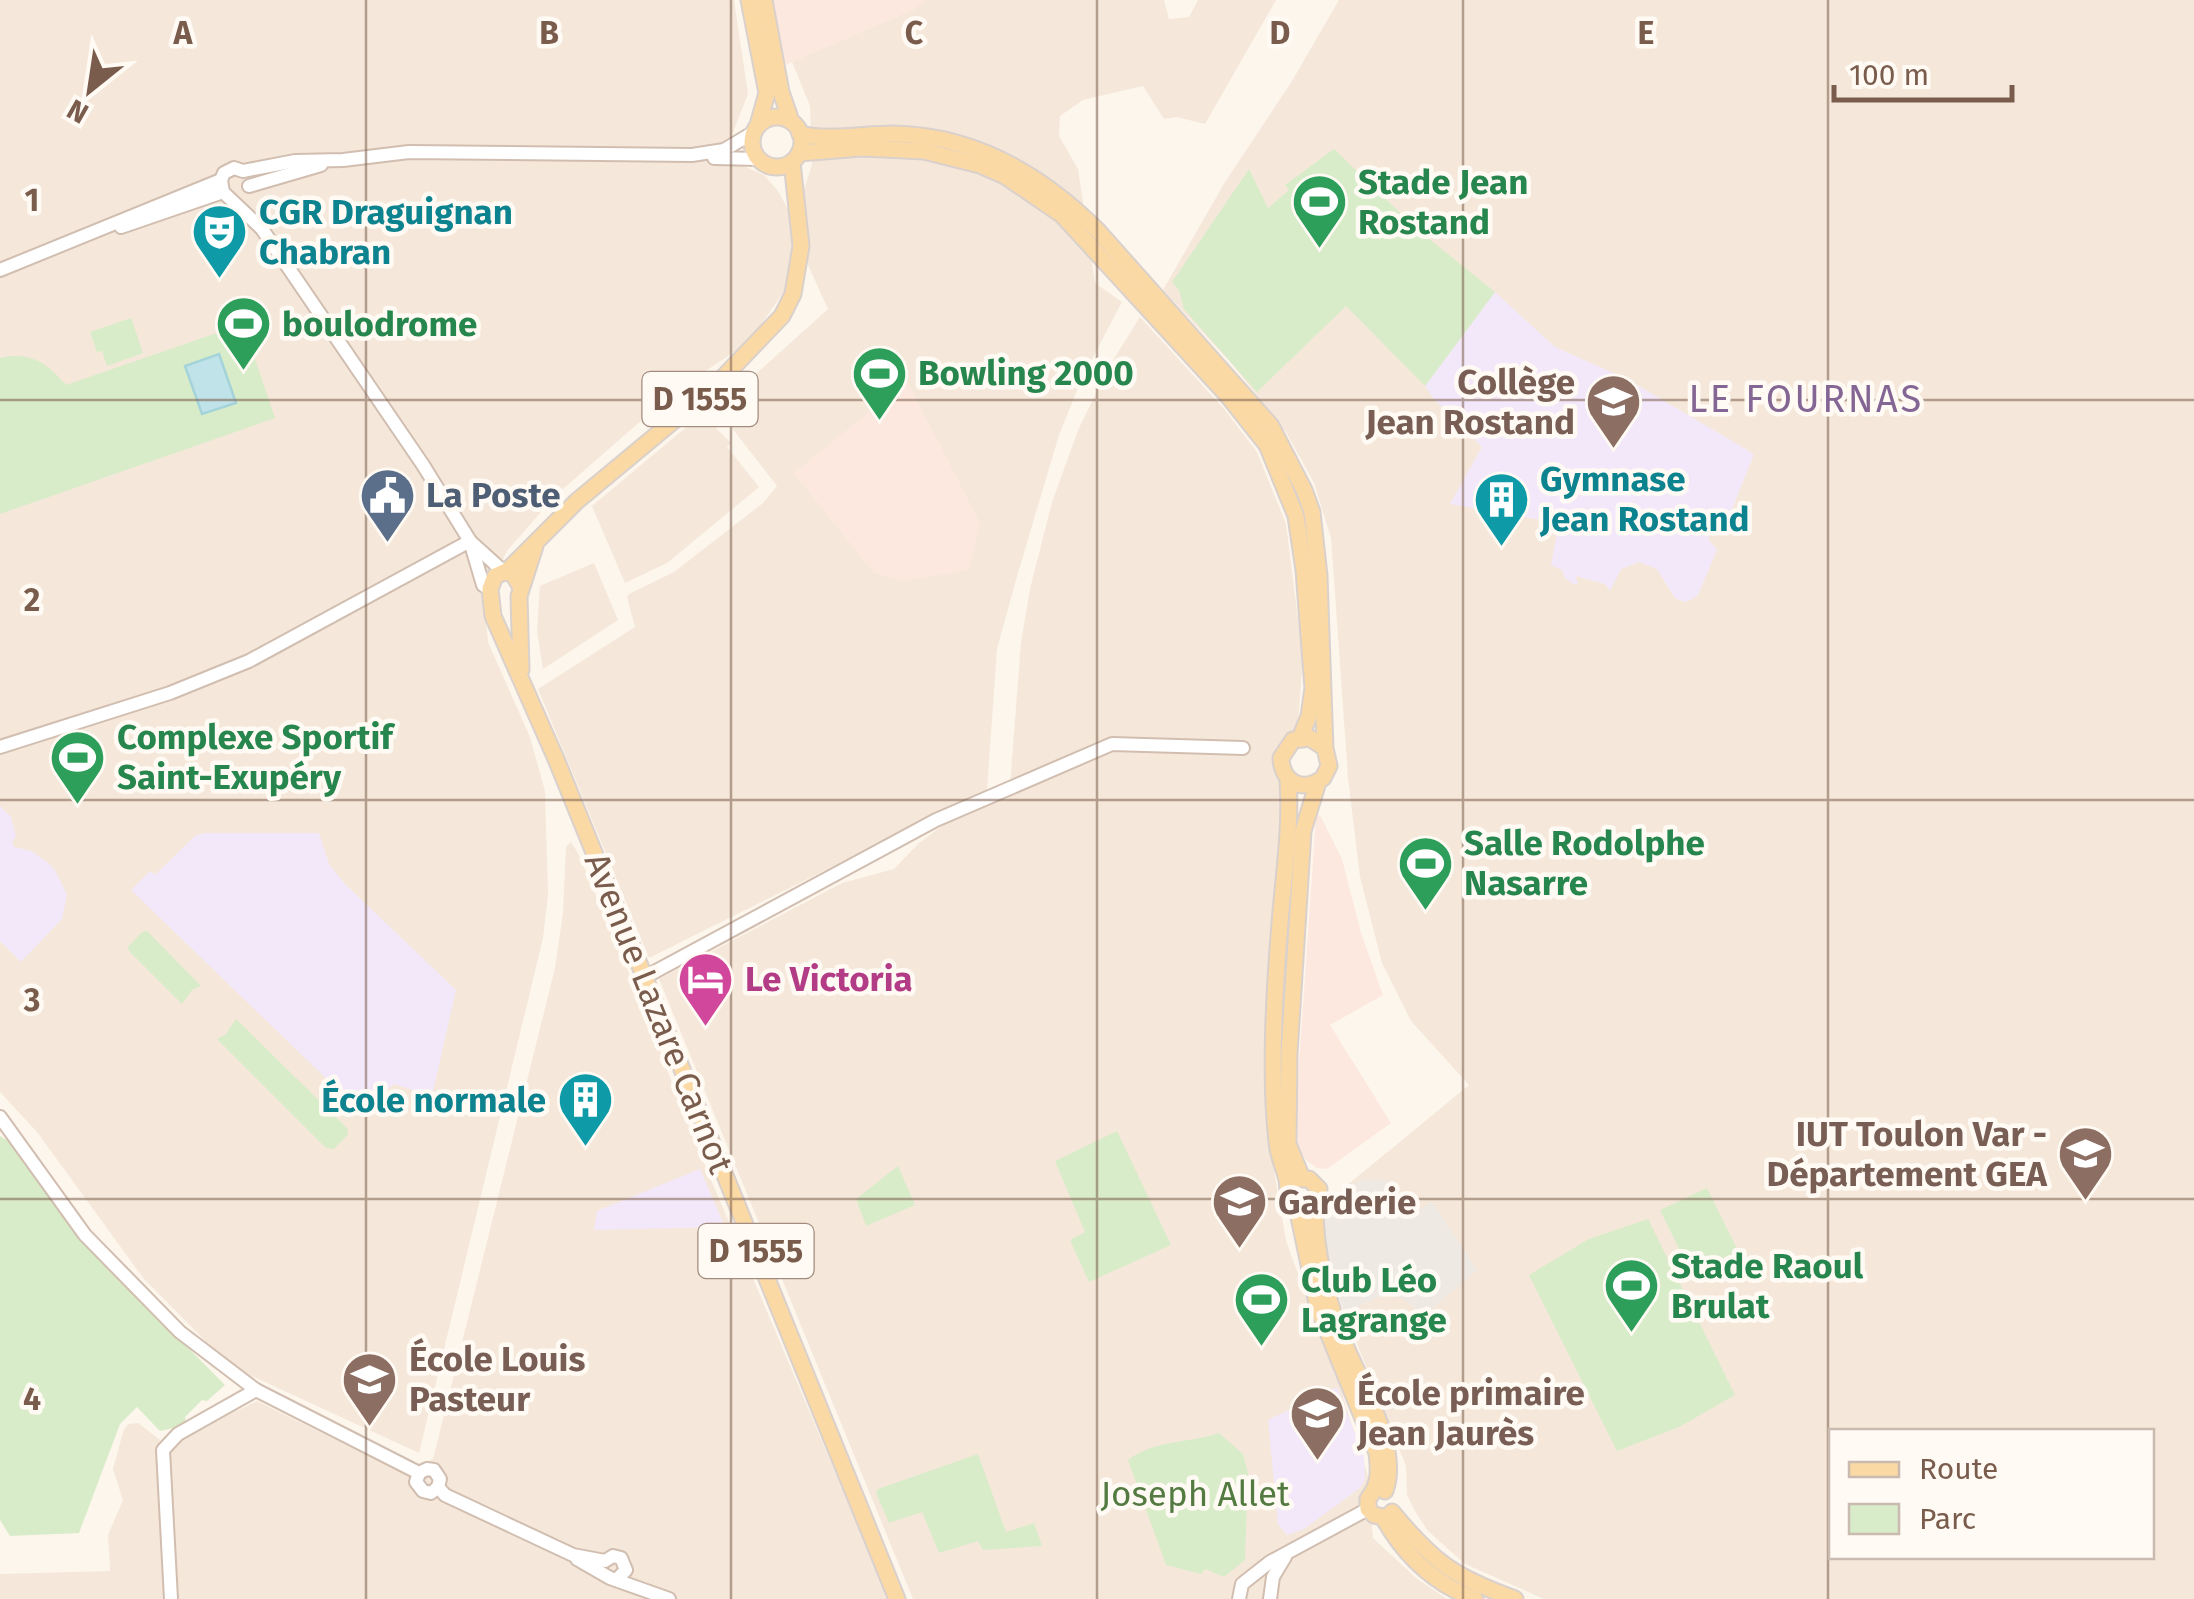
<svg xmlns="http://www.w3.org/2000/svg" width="2194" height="1599" font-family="'Fira Sans',sans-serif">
<rect width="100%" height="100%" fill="#fdf6ec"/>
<g fill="#f5e8da" fill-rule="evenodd">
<path d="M0,0H734L748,94L728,145L741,165L764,175L778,191L795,222L799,249L785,290L749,342L674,392L556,495L507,551L484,600L488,642L530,737L545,791L548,895L543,938L419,1453L230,1366L144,1279L37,1132L0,1092Z"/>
<path d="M778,0H1164L1169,19L1189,17L1198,0H1276L1205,124L1177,117L1164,119L1143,86L1083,100L1060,116L1059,136L1078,169L1095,283L1122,302L1082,378L1059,435L1016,580L997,649L987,790L649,958L538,689L635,627L627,597L629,594L674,572L763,503L777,486L717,409L828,309L808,265L803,193L812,164L810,106L790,57Z"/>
<path d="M1339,0H2194V1599H1544L1465,1564L1428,1531L1416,1513L1407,1495L1406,1466L1345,1314L1324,1223L1340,1191L1469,1085L1411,1021L1382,963L1360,877L1348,778L1331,538L1314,483L1286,432L1232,364L1163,290L1225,182L1292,81ZM1832,1432H2152V1556H1832Z"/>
<path d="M1140,317L1225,410L1257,452L1286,524L1303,658L1297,735L1281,777L1285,830L1267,1032L1268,1134L1286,1241L1340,1387L1368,1476L1373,1538L1416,1578L1447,1599H913L659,979L842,883L894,869L918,844L951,819L1009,798L1021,642L1030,589L1052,502L1079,428L1110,365Z"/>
<path d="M702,414L731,443L727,447L759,487L667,563L625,583L592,506Z"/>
<path d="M594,563L618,620L543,669L537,631L540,586Z"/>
<path d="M571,842L578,853L642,1004L695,1142L889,1599H174L167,1453L172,1444L188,1434L257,1401L403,1473L433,1459L555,968L563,912L566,847Z"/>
<path d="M138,1423L160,1440L157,1452L166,1599H0V1574L110,1571L108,1535L123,1500L113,1469L123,1432L128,1424Z"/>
</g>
<g fill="#fde8e0">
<path d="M768,0H925L915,9L783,66Z"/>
<path d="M907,381L980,523L969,570L905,581L874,573L794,473Z"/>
<path d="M1320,815L1342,859L1361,933L1383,995L1330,1025L1391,1123L1327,1169L1317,1168L1307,1161L1298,1148L1297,1094L1316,817Z"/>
</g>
<path fill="#efe9e4" d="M1360,1180H1388L1402,1202L1420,1210L1432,1201L1477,1270L1424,1316L1403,1298L1385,1294L1344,1313L1329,1266L1324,1223L1330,1206Z"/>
<g fill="#f3e8fa">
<path d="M1495,292L1555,347L1627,379L1754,454L1727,522L1714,528L1708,539L1717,550L1698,595L1692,599L1685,602L1675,598L1657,569L1639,562L1621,569L1610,591L1605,584L1576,576L1578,584H1573L1565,578L1562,570L1551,565L1559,523L1450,504L1482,447L1433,398L1425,386Z"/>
<path d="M0,806L11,817L16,836L12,842L14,847L31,851L46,861L55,870L67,895L62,919L21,962L0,941Z"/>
<path d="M205,833H319L329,864L344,883L456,990L432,1096L394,1084L361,1112L131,890L150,871L155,875L195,836Z"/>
<path d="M700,1169L725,1227L594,1230L597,1211Z"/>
<path d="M1337,1387L1364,1456L1365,1480L1360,1488L1304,1529L1287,1535L1278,1524L1268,1420Z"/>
</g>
<g fill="#d8ecc9">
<path d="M1334,149L1418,230L1495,292L1425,386L1346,306L1257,392L1184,309L1179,290L1172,282L1249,169L1268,208L1289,190L1285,185Z"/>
<path d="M131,318L143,353L107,366L102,351L97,352L90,332Z"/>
<path d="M243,324L275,418L0,514V358C30,351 47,363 66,385Z"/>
<path d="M147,931L201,986L192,990L182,1004L129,951L128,947L142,932Z"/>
<path d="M236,1019L347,1128L348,1134L334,1149L326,1148L217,1039L225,1035Z"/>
<path d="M1117,1131L1171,1245L1089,1282L1070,1240L1085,1232L1055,1161Z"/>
<path d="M0,1136L13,1144L84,1243L225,1385L207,1401L202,1400L185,1417L186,1425L160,1431L137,1407L120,1424L79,1533L10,1536L0,1520Z"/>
<path d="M898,1166L915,1205L866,1226L856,1199Z"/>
<path d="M1707,1188L1738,1251L1691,1273L1660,1210Z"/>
<path d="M1648,1219L1735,1395L1679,1427L1617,1451L1529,1275L1589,1239Z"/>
<path d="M1219,1433L1243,1454L1248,1473L1245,1560L1224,1577L1205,1569L1201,1574L1166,1565L1128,1460C1154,1440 1189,1443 1219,1433Z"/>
<path d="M978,1454L1006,1532L1034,1523L1042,1546L983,1550L978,1541L939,1553L922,1512L889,1523L876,1493L878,1489Z"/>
</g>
<path fill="#bfe3e8" stroke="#a5d3da" stroke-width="2.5" d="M219,354L236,403L202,414L185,366Z"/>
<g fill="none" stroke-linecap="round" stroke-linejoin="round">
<defs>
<g id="minor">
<path d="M714,158L759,159"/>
<path d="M249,186L321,165"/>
<path d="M121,227L223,192"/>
<path d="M0,270L221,180"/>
<path d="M472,543L504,572"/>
<path d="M490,589L483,585L470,541L423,465L262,229L223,192L221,180L224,173L234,168L243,171L295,161L343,160L409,152L692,155L724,150L754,132"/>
<path d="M0,747L170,693L249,661L470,541"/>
<path d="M645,977L936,820L1112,744L1243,748"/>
<path d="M0,1117L85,1235L180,1332L256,1390L419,1473"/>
<path d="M419,1473L416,1482L423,1491L431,1493L438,1487"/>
<path d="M419,1473L427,1469L434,1470L440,1479L438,1487"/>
<path d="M438,1487L445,1495L573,1555L605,1561L613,1556L621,1558L626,1570L617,1579"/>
<path d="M577,1559L610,1578L669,1599"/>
<path d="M171,1599L163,1450L178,1434L256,1390"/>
<path d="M1239,1599L1242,1584L1270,1562L1368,1509"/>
<path d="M1270,1599L1273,1577L1285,1557"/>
</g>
<g id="major">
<path d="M749,0L767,93L758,125"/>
<path d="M764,0L781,92L791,121"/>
<circle cx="777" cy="142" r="25"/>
<path d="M800,134C829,141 864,134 893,134C974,135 1042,175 1098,231L1271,426L1304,490L1312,512L1319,576L1325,748L1329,766L1323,778C1303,793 1282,783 1281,758L1293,740L1310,738L1325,748"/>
<path d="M799,153L862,148L924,151L980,165L1005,176L1062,215L1229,397L1267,445L1296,516L1304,570L1313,688L1309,716L1300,738"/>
<path d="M506,572L577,501L713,388L782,316L793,294L801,246L792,162"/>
<path d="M521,587L513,574L504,572L495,576L490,589L493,616L556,759L897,1599"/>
<path d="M521,670L519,596L535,546"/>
<path d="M1288,780C1291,824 1285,867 1281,911C1275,982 1269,1072 1277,1142C1278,1156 1284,1167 1287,1180C1290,1194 1282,1202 1298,1212"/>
<path d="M1302,1178L1288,1144L1289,1054L1303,831L1318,782"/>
<path d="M1296,1179H1309L1319,1189L1317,1205L1307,1212"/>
<path d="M1315,1208C1315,1249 1325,1291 1339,1330C1355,1375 1402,1444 1385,1491"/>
<path d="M1298,1212L1318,1308L1377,1453C1379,1471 1380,1484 1368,1499V1509L1374,1515L1383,1517"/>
<path d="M1392,1512C1434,1563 1454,1577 1515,1599"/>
<path d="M1383,1517C1404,1555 1435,1584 1475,1599"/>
</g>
</defs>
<use href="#minor" stroke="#d1beb0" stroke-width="16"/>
<use href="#major" stroke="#dad1cd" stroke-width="19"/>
<use href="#minor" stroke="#fff" stroke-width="12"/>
<use href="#major" stroke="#fbd9a5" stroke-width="15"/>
</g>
<path fill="none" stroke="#7a5c4d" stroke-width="2.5" stroke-opacity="0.55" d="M366,0V1599M731,0V1599M1097,0V1599M1463,0V1599M1828,0V1599M0,400H2194M0,800H2194M0,1199H2194"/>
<defs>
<symbol id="stadium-pin" viewBox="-11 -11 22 30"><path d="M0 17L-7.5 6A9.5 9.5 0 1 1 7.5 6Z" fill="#2e9e5b" stroke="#fffaf3"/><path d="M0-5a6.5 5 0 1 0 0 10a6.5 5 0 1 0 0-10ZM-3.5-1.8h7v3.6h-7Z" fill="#fff"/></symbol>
<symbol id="theatre-pin" viewBox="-11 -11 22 30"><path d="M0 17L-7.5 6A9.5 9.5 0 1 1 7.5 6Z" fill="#0f9aa8" stroke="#fffaf3"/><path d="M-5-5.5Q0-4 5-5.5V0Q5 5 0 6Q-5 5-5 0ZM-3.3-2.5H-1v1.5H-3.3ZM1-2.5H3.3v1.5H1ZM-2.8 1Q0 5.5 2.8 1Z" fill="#fff"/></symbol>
<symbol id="school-pin" viewBox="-11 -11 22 30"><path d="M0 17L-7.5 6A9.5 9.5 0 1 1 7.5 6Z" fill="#8d6e63" stroke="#fffaf3"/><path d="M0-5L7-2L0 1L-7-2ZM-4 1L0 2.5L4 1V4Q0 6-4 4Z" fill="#fff"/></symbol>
<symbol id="civic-pin" viewBox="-11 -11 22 30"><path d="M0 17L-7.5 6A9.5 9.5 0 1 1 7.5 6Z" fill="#5c6f8a" stroke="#fffaf3"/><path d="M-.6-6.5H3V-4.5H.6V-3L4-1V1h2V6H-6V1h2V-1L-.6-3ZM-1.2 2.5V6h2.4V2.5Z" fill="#fff"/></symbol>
<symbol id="building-pin" viewBox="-11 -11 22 30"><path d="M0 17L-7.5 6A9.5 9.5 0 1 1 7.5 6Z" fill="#0f9aa8" stroke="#fffaf3"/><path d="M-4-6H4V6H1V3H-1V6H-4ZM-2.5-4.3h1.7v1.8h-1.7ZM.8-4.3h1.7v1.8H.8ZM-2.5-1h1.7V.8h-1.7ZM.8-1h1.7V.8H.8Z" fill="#fff"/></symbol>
<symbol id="hotel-pin" viewBox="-11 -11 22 30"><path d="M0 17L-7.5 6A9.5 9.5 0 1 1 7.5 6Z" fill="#d1479c" stroke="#fffaf3"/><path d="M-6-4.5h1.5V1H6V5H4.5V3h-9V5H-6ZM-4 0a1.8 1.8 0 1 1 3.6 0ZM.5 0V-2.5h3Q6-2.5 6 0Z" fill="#fff"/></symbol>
<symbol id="university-pin" viewBox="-11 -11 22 30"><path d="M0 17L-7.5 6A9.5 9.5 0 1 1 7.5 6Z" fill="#8d6e63" stroke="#fffaf3"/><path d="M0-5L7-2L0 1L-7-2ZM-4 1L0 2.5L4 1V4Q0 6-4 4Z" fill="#fff"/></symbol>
</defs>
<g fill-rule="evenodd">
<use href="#stadium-pin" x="1288" y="170" width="63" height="86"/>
<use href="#theatre-pin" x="188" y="200" width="63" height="86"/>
<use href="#stadium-pin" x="212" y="292" width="63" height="86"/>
<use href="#stadium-pin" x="848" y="342" width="63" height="86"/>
<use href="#school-pin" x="1582" y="370" width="63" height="86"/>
<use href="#civic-pin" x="356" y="464" width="63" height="86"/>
<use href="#building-pin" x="1470" y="468" width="63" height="86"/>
<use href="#stadium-pin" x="46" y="726" width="63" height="86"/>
<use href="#stadium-pin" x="1394" y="832" width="63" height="86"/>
<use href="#hotel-pin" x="674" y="948" width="63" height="86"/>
<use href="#building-pin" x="554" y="1068" width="63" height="86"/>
<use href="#university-pin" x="2054" y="1122" width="63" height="86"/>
<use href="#school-pin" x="1208" y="1170" width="63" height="86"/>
<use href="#stadium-pin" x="1600" y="1254" width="63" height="86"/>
<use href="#stadium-pin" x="1230" y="1268" width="63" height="86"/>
<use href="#school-pin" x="338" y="1348" width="63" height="86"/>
<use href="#school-pin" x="1286" y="1382" width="63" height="86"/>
</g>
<g text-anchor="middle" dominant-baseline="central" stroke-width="9" stroke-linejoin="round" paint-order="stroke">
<g fill="#fffaf3" stroke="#a28b7f" stroke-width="2.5">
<rect x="642.5" y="372" width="115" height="54" rx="8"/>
<rect x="698.5" y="1224" width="115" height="54" rx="8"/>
</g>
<g font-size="32" font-weight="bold" fill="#7a5c4d">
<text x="700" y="399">D 1555</text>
<text x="756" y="1251">D 1555</text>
</g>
<g font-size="35" font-weight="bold" fill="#27864d" stroke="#fffaf3" text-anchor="start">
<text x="1358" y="182">Stade Jean<tspan x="1358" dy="40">Rostand</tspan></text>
<text x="282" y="324">boulodrome</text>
<text x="918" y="373">Bowling 2000</text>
<text x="117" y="737">Complexe Sportif<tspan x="117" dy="40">Saint-Exupéry</tspan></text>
<text x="1464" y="843">Salle Rodolphe<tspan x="1464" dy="40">Nasarre</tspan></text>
<text x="1671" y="1266">Stade Raoul<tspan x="1671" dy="40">Brulat</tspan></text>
<text x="1301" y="1280">Club Léo<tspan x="1301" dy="40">Lagrange</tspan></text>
</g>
<g font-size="35" font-weight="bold" fill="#0d838f" stroke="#fffaf3" text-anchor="start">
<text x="259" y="212">CGR Draguignan<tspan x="259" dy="40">Chabran</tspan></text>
<text x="1540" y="479">Gymnase<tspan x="1540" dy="40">Jean Rostand</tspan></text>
<text x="546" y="1100" text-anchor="end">École normale</text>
</g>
<g font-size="35" font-weight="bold" fill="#785e54" stroke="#fffaf3" text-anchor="start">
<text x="1575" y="382" text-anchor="end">Collège<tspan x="1575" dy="40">Jean Rostand</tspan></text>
<text x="2047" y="1134" text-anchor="end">IUT Toulon Var -<tspan x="2047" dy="40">Département GEA</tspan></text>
<text x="1278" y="1202">Garderie</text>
<text x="409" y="1359">École Louis<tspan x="409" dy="40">Pasteur</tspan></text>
<text x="1357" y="1393">École primaire<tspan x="1357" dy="40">Jean Jaurès</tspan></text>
</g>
<g font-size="35" font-weight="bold" fill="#4e5e75" stroke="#fffaf3" text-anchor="start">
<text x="426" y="495">La Poste</text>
</g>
<g font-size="35" font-weight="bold" fill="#b23c85" stroke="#fffaf3" text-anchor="start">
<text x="745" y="979">Le Victoria</text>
</g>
<g font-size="35" fill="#7a5c4d" stroke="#fffaf3">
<text transform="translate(659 1013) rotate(68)">Avenue Lazare Carnot</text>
</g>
<g font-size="35" fill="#537a41" stroke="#fffaf3">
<text x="1195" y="1494">Joseph Allet</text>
</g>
<g font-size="38" letter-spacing="2.5" fill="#846695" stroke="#fffaf3">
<text x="1806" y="399">LE FOURNAS</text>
</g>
</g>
<g font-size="32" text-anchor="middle" font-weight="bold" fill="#7a5c4d" stroke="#fffaf3" stroke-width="9" stroke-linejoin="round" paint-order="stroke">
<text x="183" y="44">A</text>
<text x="549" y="44">B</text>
<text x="914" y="44">C</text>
<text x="1280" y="44">D</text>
<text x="1646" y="44">E</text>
<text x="32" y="211">1</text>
<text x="32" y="611">2</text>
<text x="32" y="1011">3</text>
<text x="32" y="1410">4</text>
</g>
<rect x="1829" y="1429" width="325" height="130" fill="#fffaf3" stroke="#cabbb1" stroke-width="2.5"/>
<rect x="1849" y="1462" width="50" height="15" fill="#fbd9a5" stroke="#cabbb1" stroke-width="2.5"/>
<text x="1919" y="1479" font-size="30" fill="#7a5c4d">Route</text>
<rect x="1849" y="1504" width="50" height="30" fill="#d8ecc9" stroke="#cabbb1" stroke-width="2.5"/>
<text x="1919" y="1529" font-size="30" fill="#7a5c4d">Parc</text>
<g transform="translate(90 90) rotate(210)" stroke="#fffaf3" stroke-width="8" paint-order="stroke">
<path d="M0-8L18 38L0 25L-18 38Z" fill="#7a5c4d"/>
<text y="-15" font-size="28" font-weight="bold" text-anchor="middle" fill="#7a5c4d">N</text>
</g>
<path d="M1834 85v15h178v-15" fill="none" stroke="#7a5c4d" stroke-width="5"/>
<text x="1849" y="85" font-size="30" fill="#7a5c4d" stroke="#fffaf3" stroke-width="8" paint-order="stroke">100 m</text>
</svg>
